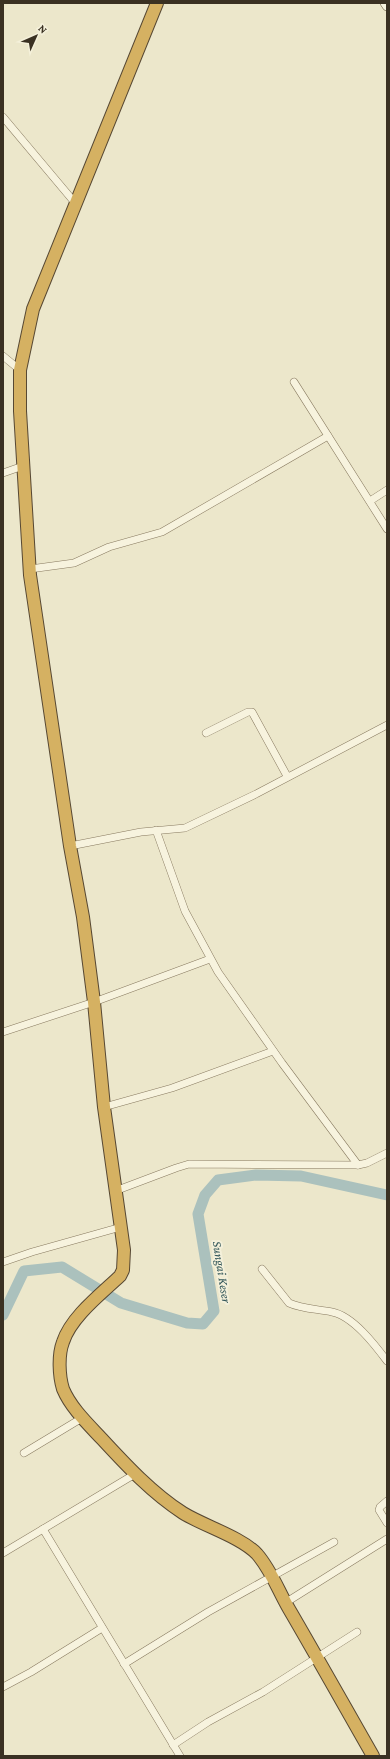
<svg xmlns="http://www.w3.org/2000/svg" width="390" height="1759" font-family="'Crimson Pro',serif">
<rect width="100%" height="100%" fill="#ece7cb"/>
<g fill="none" stroke-linecap="round" stroke-linejoin="round">
<path stroke="#abc1bd" stroke-width="11" d="M3,1315L24,1271L62,1267L121,1303L187,1323L203,1324L214,1311L198,1214L205,1195L218,1180L256,1175L301,1176L387,1195"/>
<defs>
<g id="street">
<path d="M3,117L76,204"/>
<path d="M3,356L20,370"/>
<path d="M294,382L387,529"/>
<path d="M3,473L23,466"/>
<path d="M370,501L387,490"/>
<path d="M30,569L74,563L109,547L162,532L328,436"/>
<path d="M206,733L248,712H252L287,776"/>
<path d="M156,830L185,911L218,972L282,1063L358,1165"/>
<path d="M70,846L141,832L185,828L256,794L387,725"/>
<path d="M3,1032L94,1002L210,959"/>
<path d="M104,1107L172,1088L273,1051"/>
<path d="M115,1191L176,1168L189,1164L358,1165L367,1163L387,1153"/>
<path d="M3,1262L32,1252L121,1227"/>
<path d="M262,1269L289,1303C302,1309 318,1309 332,1312C353,1316 375,1345 387,1361"/>
<path d="M24,1453L82,1418"/>
<path d="M387,1501L380,1507L379,1510L387,1523"/>
<path d="M43,1529L180,1756"/>
<path d="M3,1553L135,1474"/>
<path d="M285,1603L387,1539"/>
<path d="M124,1664L208,1612L334,1542"/>
<path d="M3,1687L31,1672L102,1628"/>
<path d="M173,1745L208,1722L263,1692L357,1632"/>
</g>
<path id="secondary" d="M385,3L387,6"/>
<path id="highway" d="M157,3L33,309L20,370V411L30,575L70,846L83,917L94,1002L104,1107L124,1250L123,1270L120,1276C101,1294 71,1317 63,1342C58,1355 59,1376 63,1389C71,1408 88,1424 102,1439C126,1465 152,1493 183,1513C204,1526 241,1537 257,1554C271,1570 278,1590 289,1609C317,1657 345,1707 373,1756"/>
</defs>
<use href="#street" stroke="#887a60" stroke-width="8"/>
<use href="#secondary" stroke="#6a5c43" stroke-width="10"/>
<use href="#highway" stroke="#574833" stroke-width="14"/>
<use href="#street" stroke="#f7f3de" stroke-width="7"/>
<use href="#secondary" stroke="#f7f3de" stroke-width="9"/>
<use href="#highway" stroke="#d5b162" stroke-width="12"/>
</g>
<g text-anchor="middle" dominant-baseline="central" stroke-width="4" stroke-linejoin="round" paint-order="stroke">
<g font-size="13" font-style="italic" fill="#325659" stroke="#f4f0da">
<text transform="translate(222 1272) rotate(81)">Sungai Keser</text>
</g>
</g>
<rect width="390" height="1759" fill="none" stroke="#3a3122" stroke-width="8"/>
<g transform="translate(36 36) rotate(45)" stroke="#f4f0da" stroke-width="3" paint-order="stroke">
<path d="M0-3L7 15L0 10L-7 15Z" fill="#3a3122"/>
<text y="-6" font-size="11" font-weight="bold" text-anchor="middle" fill="#3a3122">N</text>
</g>
</svg>
